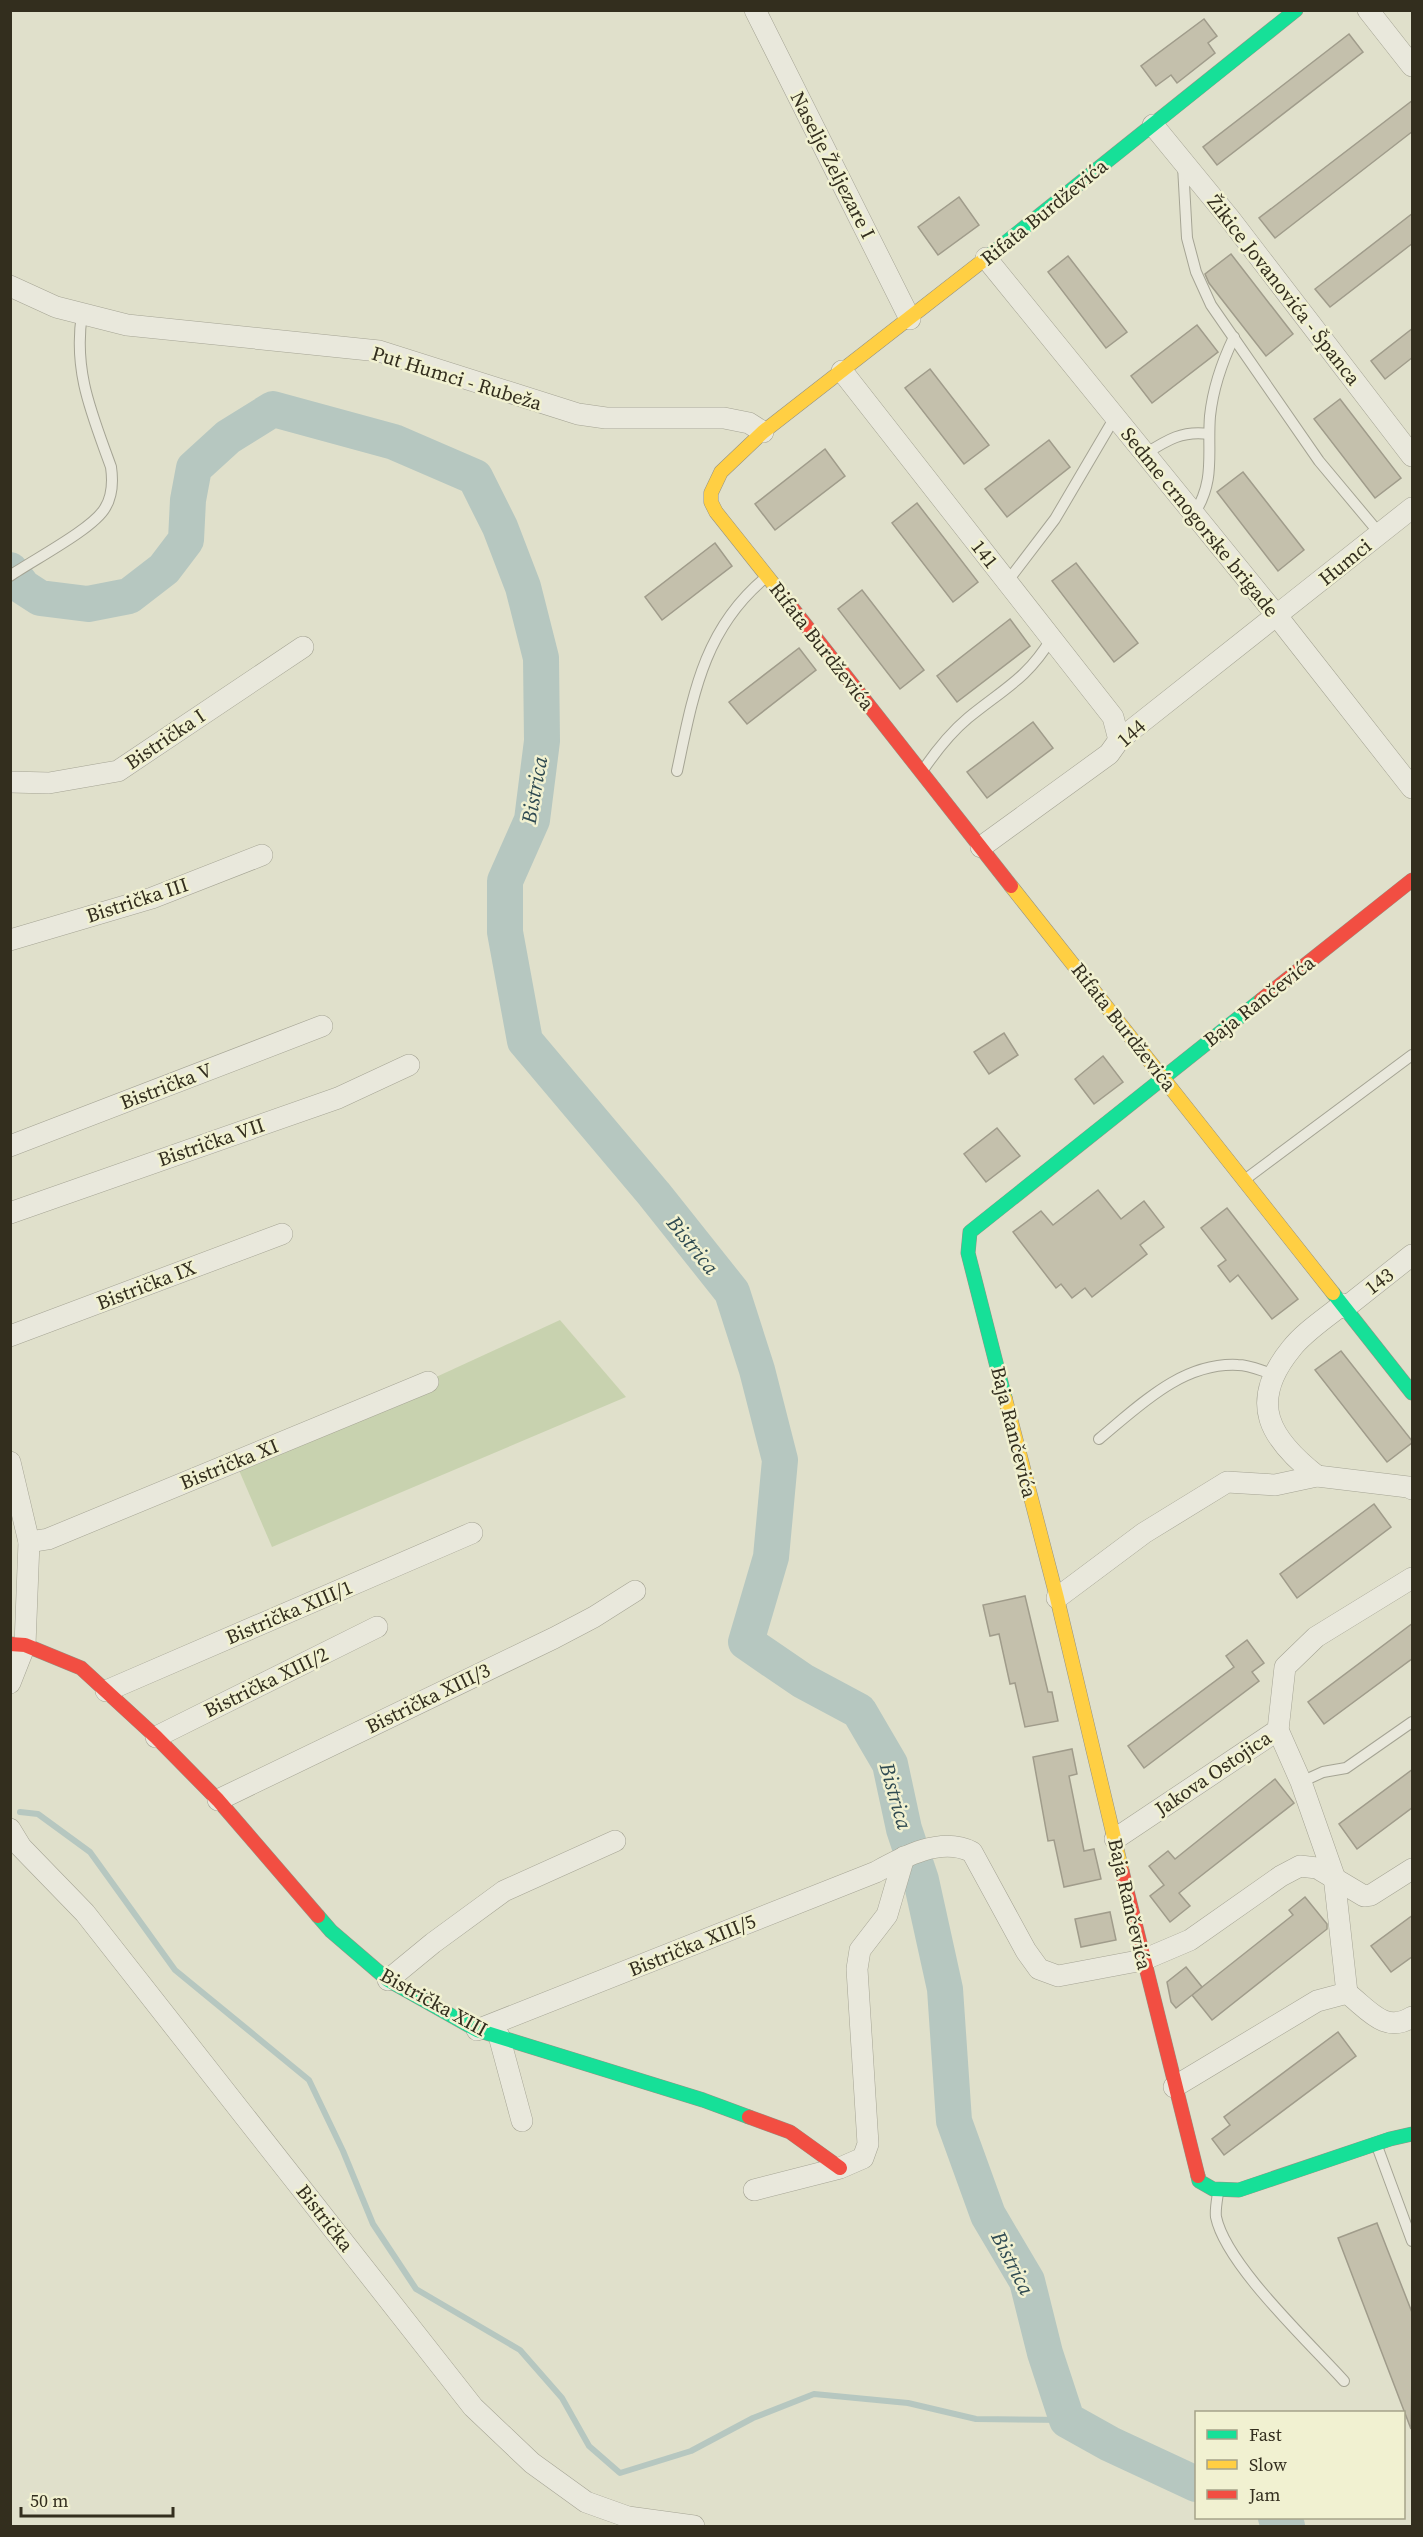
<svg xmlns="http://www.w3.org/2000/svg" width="1423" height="2537" font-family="'Source Serif 4',serif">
<rect width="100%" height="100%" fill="#e0e0cb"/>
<path fill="#c8d2af" d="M560,1320L626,1397L272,1547L238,1468Z"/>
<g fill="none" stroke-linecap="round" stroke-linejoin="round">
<path stroke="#b6c7c0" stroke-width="6" d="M20,1812L38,1814L90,1852L175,1970L309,2080L343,2151L373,2224L416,2289L520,2350L562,2398L589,2446L620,2473L691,2451L753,2418L814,2394L908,2403L976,2419L1067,2420"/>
<g stroke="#b6c7c0" stroke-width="36">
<path d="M10,570L23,587L40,598L88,604L129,596L164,569L186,540L188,500L194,468L228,437L273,409L394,442L475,477L500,527L523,587L541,658L542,741L532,820L505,881V932L525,1041L654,1194L732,1292L757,1370L780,1460L771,1557L746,1642L803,1681L859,1711L890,1764L904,1829L921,1880L945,1989L954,2121L988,2215L1027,2281L1045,2353L1067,2420L1110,2444L1196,2484"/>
<path d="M1276,2518L1287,2526"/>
</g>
</g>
<g fill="#c4c0ac" stroke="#a09c8b" stroke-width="1.5">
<path d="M1204,19L1217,36L1208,43L1215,53L1177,83L1171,75L1156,86L1141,66Z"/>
<path d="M1349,34L1363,52L1217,165L1203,147Z"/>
<path d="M1413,100V131L1275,238L1259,218Z"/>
<path d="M959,197L979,225L938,255L918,227Z"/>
<path d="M1413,213V243L1330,307L1315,289Z"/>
<path d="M1231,254L1293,334L1266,356L1209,283L1205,274Z"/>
<path d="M1068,256L1127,332L1106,348L1048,272Z"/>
<path d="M1197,325L1218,352L1152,403L1131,376Z"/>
<path d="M1413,328V357L1385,379L1371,361Z"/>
<path d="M930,369L989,445L964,464L905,388Z"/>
<path d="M1340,399L1401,478L1375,498L1314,419Z"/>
<path d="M1049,440L1070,467L1007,517L985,489Z"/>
<path d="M825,449L845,476L775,530L755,504Z"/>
<path d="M1243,472L1304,550L1278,571L1217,492Z"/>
<path d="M917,503L978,582L953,602L892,523Z"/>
<path d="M715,543L732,566L662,620L645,597Z"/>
<path d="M1076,563L1138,643L1114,662L1052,581Z"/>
<path d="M862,590L924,670L900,689L838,609Z"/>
<path d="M1010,619L1030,646L957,702L937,676Z"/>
<path d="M799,648L816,670L747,724L729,702Z"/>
<path d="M1033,722L1053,748L987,798L967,772Z"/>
<path d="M1004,1033L1018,1055L989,1074L974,1052Z"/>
<path d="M1103,1056L1123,1082L1094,1104L1075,1079Z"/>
<path d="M997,1128L1020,1156L986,1182L964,1154Z"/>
<path d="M1098,1190L1121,1219L1144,1201L1164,1227L1140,1245L1147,1254L1092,1297L1085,1288L1072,1298L1061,1284L1056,1288L1013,1232L1041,1211L1053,1225Z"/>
<path d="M1227,1208L1298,1299L1272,1319L1238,1275L1230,1282L1218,1266L1226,1260L1201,1228Z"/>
<path d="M1341,1351L1413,1442L1387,1462L1315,1370Z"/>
<path d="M1374,1504L1391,1527L1297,1598L1280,1574Z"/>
<path d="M1025,1596L1048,1692H1052L1058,1721L1025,1727L1015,1683L1010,1684L999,1634L990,1636L983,1605Z"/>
<path d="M1413,1623V1658L1324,1724L1308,1702Z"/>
<path d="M1247,1640L1264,1663L1252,1672L1259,1681L1144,1768L1128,1746L1234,1667L1226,1656Z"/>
<path d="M1072,1749L1077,1774L1069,1776L1084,1851L1094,1849L1101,1879L1064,1887L1054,1840L1048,1841L1033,1757Z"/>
<path d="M1413,1769V1807L1357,1849L1339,1824Z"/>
<path d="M1275,1779L1294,1803L1179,1893L1190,1906L1170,1922L1150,1896L1164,1885L1149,1866L1168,1851L1175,1859Z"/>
<path d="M1305,1897L1327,1924V1929L1212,2020L1192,1995L1293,1915L1289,1910Z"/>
<path d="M1110,1912L1116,1940L1081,1947L1075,1919Z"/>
<path d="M1413,1915V1956L1391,1972L1371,1946Z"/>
<path d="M1186,1967L1202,1987L1176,2008L1171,2002L1167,1982Z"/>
<path d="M1338,2032L1356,2056L1224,2155L1212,2139L1230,2125L1224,2117Z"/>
<path d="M1377,2223L1413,2315L1411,2429L1338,2238Z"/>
</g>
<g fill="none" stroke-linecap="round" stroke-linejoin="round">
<defs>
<g id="lane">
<path d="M1183,166L1187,238L1196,272L1211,305L1319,461L1380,534"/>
<path d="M1145,454C1167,440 1183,430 1209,434"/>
<path d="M1194,514C1216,480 1207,453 1210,416C1213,388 1222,362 1234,337"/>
<path d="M10,576C33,560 93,529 105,508C113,495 113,481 111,467C92,414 73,372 82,314"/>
<path d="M1007,582L1055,519L1115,417"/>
<path d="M923,770C936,751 950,733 968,718C1002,690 1028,678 1051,639"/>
<path d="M677,771C693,696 703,630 765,578"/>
<path d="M1247,1178L1412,1055"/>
<path d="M1099,1439C1139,1406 1182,1362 1238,1365C1249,1365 1262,1371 1273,1374"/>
<path d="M1301,1782L1323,1772L1346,1768L1412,1722"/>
<path d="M1377,2146L1412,2241"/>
<path d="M1218,2193C1217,2200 1215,2210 1216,2217C1226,2265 1310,2343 1344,2381"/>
</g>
<g id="street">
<path d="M755,10L910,319"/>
<path d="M1368,10L1412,66"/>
<path d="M1153,125L1230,219L1412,456"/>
<path d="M986,258L1277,616L1412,788"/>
<path d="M10,286L56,307L127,325L379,351L578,414L606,418H724L749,423L763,432"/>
<path d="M842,371L1113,717L1119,740"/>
<path d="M10,782L49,783L118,771L303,647"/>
<path d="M981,847L1109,754L1119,740L1412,508"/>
<path d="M10,940L152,898L262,855"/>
<path d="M10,1146L322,1026"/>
<path d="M10,1213L338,1098L409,1065"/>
<path d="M1345,1308L1412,1255"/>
<path d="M10,1336L282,1234"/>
<path d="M10,1462L29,1542L25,1645L10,1683"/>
<path d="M1317,1476C1270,1439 1247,1403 1291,1349C1304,1332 1326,1318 1343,1304"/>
<path d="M29,1542L48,1539L428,1382"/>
<path d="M1057,1598L1144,1533L1227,1482L1275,1485L1317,1476L1408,1487L1412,1489"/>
<path d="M106,1691L472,1533"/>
<path d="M1278,1730L1301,1782L1334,1876L1347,1993"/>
<path d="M156,1737L377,1627"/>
<path d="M218,1800L554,1638L594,1617L635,1591"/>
<path d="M10,1829L21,1847L85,1913L473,2407L532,2463L586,2502L628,2517L694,2526"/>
<path d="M1115,1839L1278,1730L1285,1667L1316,1637L1412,1578"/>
<path d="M388,1980L433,1943L504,1891L615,1841"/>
<path d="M477,2030L876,1872C903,1857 941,1836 972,1852L1026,1951L1039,1969L1058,1976L1143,1960L1190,1940L1281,1876L1300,1866L1317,1868L1364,1896L1371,1895L1412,1869"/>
<path d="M499,2036L522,2121"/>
<path d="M1174,2087L1317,2001L1347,1993C1369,2010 1385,2034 1412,2017"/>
<path d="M754,2190L840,2168L863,2158L868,2144L857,1969L860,1950L887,1915L904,1857"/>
</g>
<g id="fast">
<path d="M985,259L1296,10"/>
<path d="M1333,1293L1412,1393"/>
<path d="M1005,1398L968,1253L970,1232L1261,1000"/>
<path d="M318,1916L331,1931L388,1980L477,2030L703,2100L749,2117"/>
<path d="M1198,2176L1199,2181L1213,2189L1239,2190L1390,2139L1412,2134"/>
</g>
<g id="slow">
<path d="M782,595L716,512L711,502V493L721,472L763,432L985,259"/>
<path d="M1011,886L1333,1293"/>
<path d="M1005,1398L1057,1598L1122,1871"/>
</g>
<g id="jam">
<path d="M782,595L1011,886"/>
<path d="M1261,1000L1412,880"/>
<path d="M10,1644L25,1645L81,1668L156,1737L218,1800L318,1916"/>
<path d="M1122,1871L1198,2176"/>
<path d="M749,2117L790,2132L840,2168"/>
</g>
</defs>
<use href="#lane" stroke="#a5a494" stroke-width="12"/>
<use href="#street" stroke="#a5a494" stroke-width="22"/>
<use href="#fast" stroke="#959385" stroke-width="15"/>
<use href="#slow" stroke="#959385" stroke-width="15"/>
<use href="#jam" stroke="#959385" stroke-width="15"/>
<use href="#lane" stroke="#e9e8dc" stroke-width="10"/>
<use href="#street" stroke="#e9e8dc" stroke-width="21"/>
<use href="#fast" stroke="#16e098" stroke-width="14"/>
<use href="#slow" stroke="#ffcf43" stroke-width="14"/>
<use href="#jam" stroke="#f24e42" stroke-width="14"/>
</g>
<g text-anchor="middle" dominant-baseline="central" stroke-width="5" stroke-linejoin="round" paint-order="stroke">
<g font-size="20" fill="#332e1e" stroke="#f1f1d1">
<text transform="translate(833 165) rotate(63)">Naselje Željezare I</text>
<text transform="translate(1044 212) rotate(-39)">Rifata Burdževića</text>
<text transform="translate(1284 290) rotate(52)">Žikice Jovanovića - Španca</text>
<text transform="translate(457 378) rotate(17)">Put Humci - Rubeža</text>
<text transform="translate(1200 522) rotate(51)">Sedme crnogorske brigade</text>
<text transform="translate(985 554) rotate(52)">141</text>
<text transform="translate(1345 562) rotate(-39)">Humci</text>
<text transform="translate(822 646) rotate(52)">Rifata Burdževića</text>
<text transform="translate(1131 733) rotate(-42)">144</text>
<text transform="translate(165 739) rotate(-34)">Bistrička I</text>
<text transform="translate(137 900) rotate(-18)">Bistrička III</text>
<text transform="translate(1259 1001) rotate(-38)">Baja Rančevića</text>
<text transform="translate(1124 1027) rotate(52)">Rifata Burdževića</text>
<text transform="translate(166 1086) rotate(-21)">Bistrička V</text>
<text transform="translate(211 1142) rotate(-19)">Bistrička VII</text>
<text transform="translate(1379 1281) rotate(-38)">143</text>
<text transform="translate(146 1285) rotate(-21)">Bistrička IX</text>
<text transform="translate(1014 1432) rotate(76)">Baja Rančevića</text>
<text transform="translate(229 1464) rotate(-22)">Bistrička XI</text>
<text transform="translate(289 1612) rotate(-23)">Bistrička XIII/1</text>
<text transform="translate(266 1682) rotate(-26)">Bistrička XIII/2</text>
<text transform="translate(428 1698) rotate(-26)">Bistrička XIII/3</text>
<text transform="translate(1213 1773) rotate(-34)">Jakova Ostojica</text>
<text transform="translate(1130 1904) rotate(77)">Baja Rančevića</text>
<text transform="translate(692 1945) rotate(-22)">Bistrička XIII/5</text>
<text transform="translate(434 2002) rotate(29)">Bistrička XIII</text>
<text transform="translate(325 2218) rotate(52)">Bistrička</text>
</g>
<g font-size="21" font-style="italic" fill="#2f4a51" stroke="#f1f1d1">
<text transform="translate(534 790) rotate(-80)">Bistrica</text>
<text transform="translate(693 1245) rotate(51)">Bistrica</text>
<text transform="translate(896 1796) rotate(74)">Bistrica</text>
<text transform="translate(1013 2263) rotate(63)">Bistrica</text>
</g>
</g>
<rect width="1423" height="2537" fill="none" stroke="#332e1e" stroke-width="24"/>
<rect x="1195" y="2411" width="210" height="108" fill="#f1f1d1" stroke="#a5a389" stroke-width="1.5"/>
<rect x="1207" y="2430" width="30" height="9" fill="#16e098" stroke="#a5a389" stroke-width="1.5"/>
<text x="1249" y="2441" font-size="18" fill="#332e1e">Fast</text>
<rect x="1207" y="2460" width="30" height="9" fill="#ffcf43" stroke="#a5a389" stroke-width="1.5"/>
<text x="1249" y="2471" font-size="18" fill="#332e1e">Slow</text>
<rect x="1207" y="2490" width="30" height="9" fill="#f24e42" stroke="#a5a389" stroke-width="1.5"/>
<text x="1249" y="2501" font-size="18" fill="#332e1e">Jam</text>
<path d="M21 2507v9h152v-9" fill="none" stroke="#332e1e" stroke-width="3"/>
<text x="30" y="2507" font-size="18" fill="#332e1e" stroke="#f1f1d1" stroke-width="4.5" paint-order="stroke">50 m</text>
</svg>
